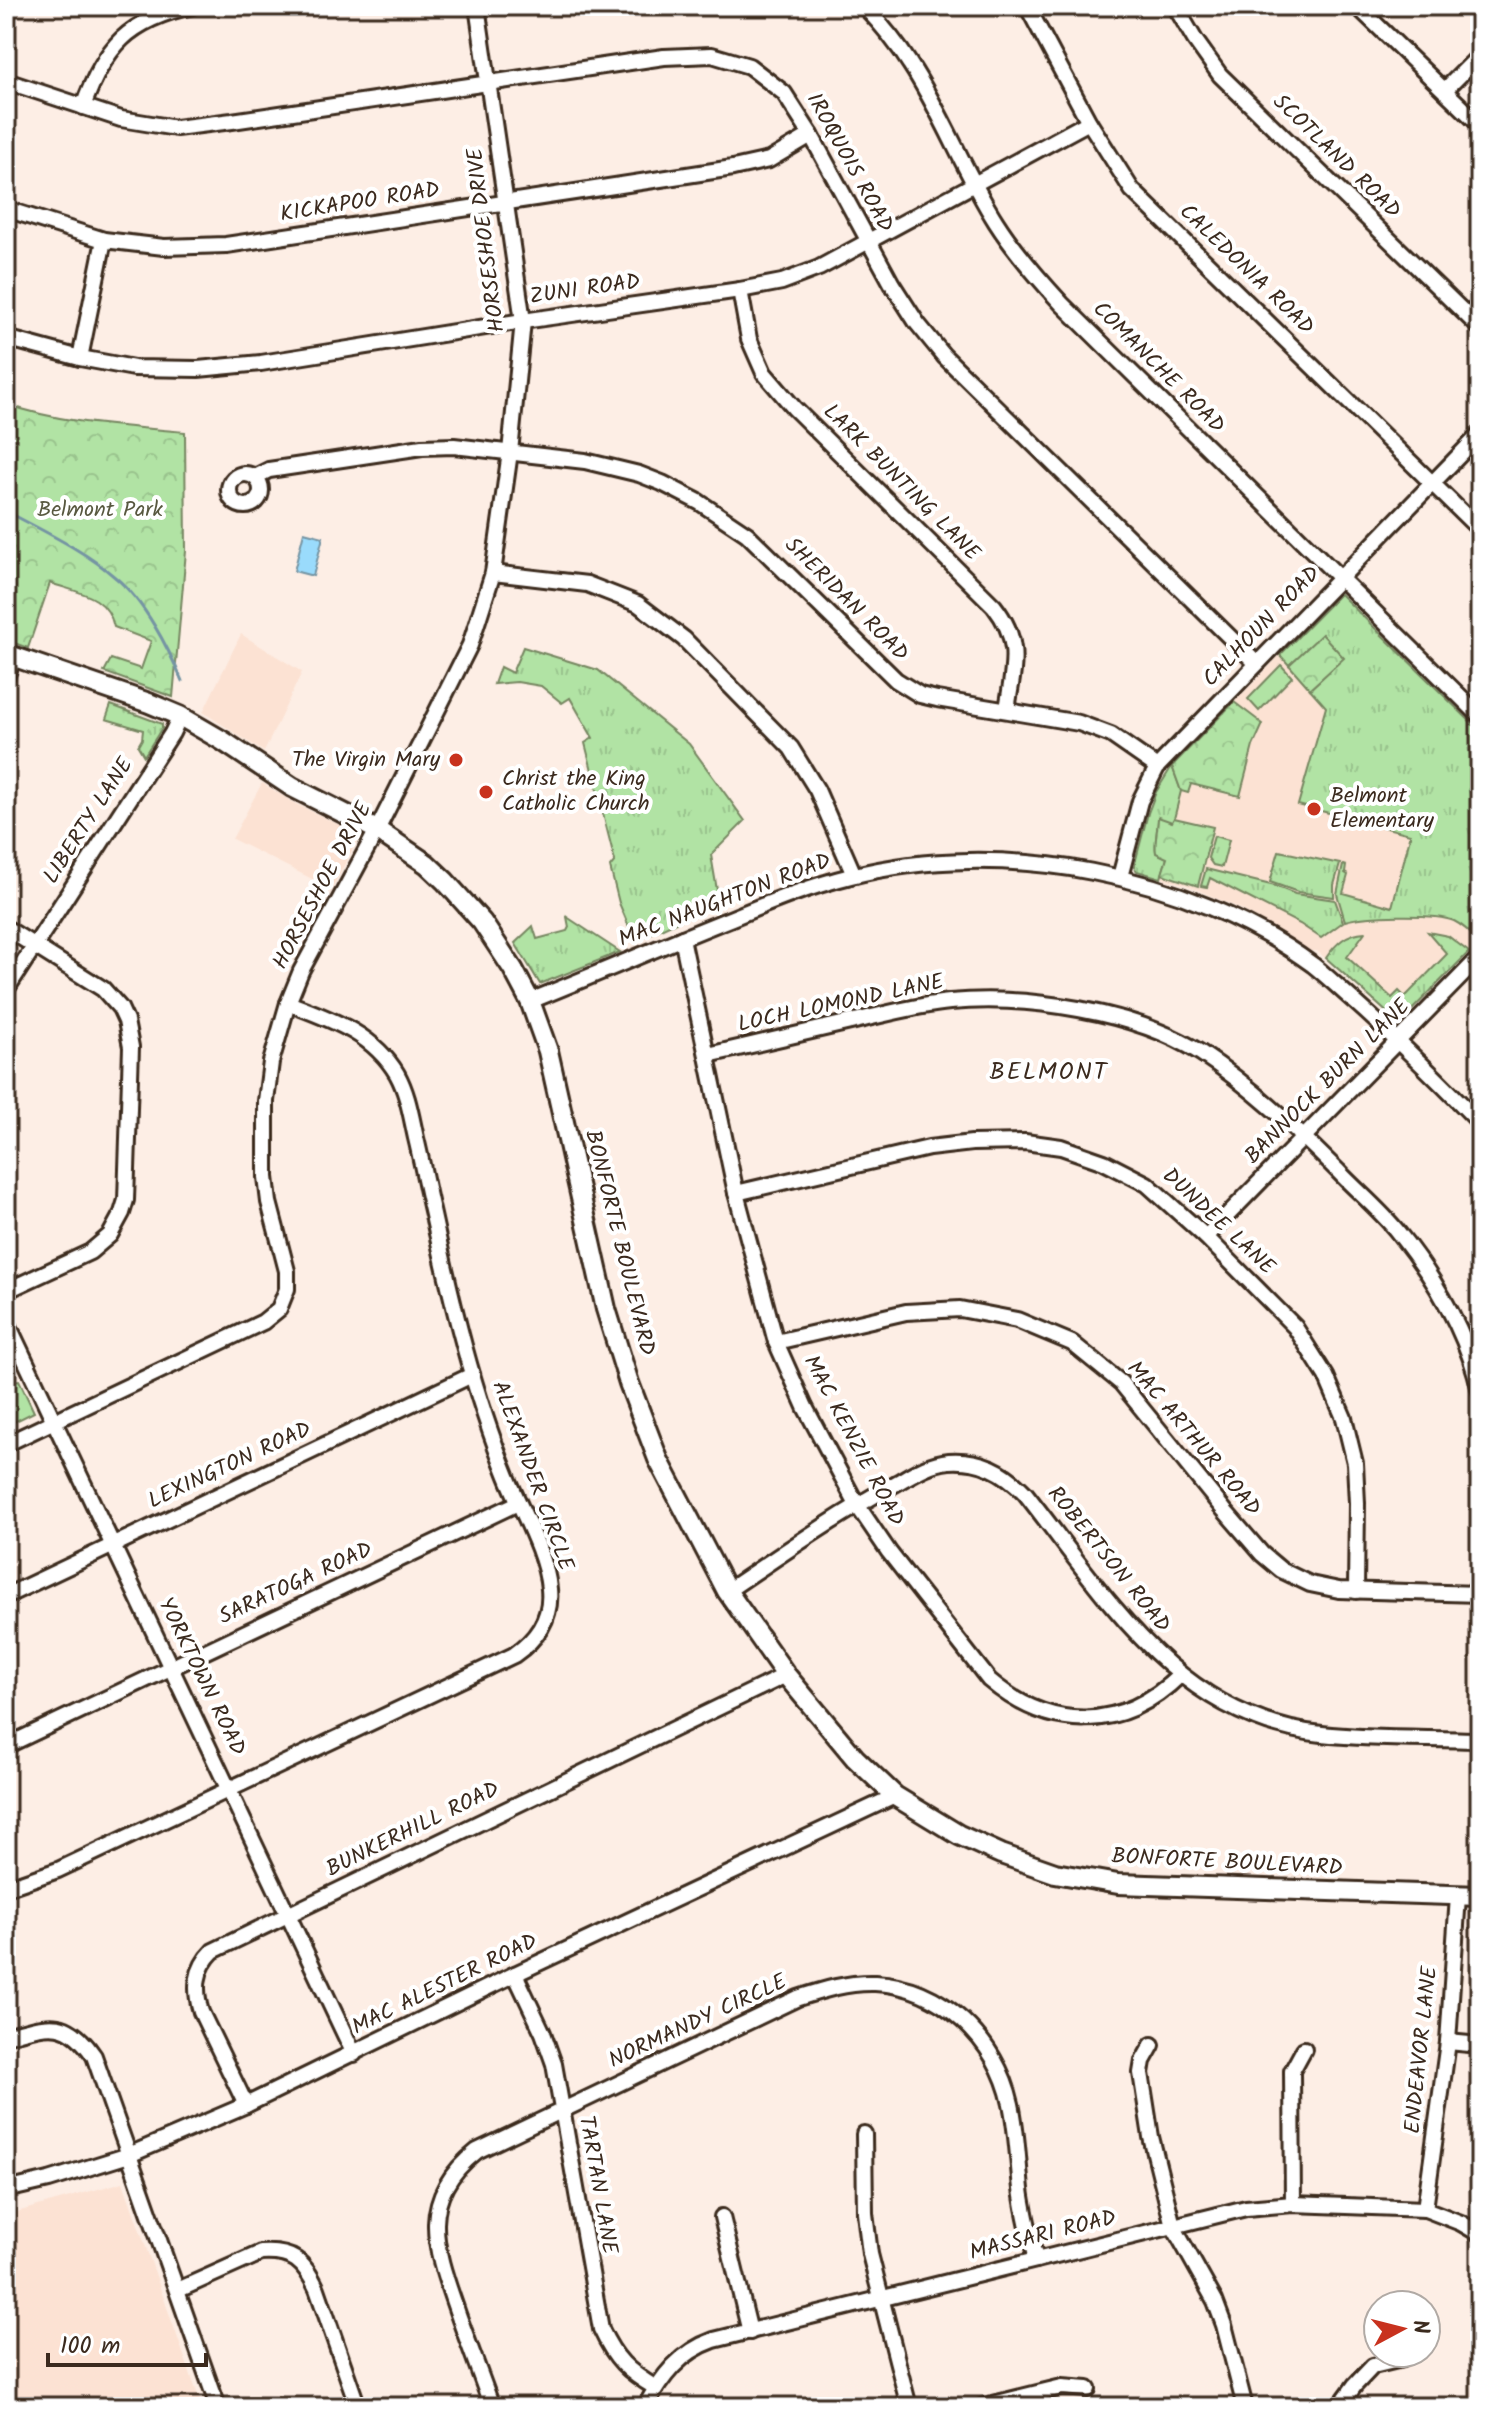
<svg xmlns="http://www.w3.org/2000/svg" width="1486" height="2413" font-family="Kalam,sans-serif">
<defs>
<pattern id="grass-tufts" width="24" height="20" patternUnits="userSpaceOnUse" patternTransform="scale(2)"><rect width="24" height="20" fill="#b1e3a4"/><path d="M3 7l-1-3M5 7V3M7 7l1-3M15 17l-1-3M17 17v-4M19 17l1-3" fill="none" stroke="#99c38d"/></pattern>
<pattern id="park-crowns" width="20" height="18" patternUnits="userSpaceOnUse" patternTransform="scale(2)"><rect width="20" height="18" fill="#b1e3a4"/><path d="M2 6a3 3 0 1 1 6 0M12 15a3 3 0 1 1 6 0" fill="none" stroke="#99c38d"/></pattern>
</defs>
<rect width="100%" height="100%" fill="#fdeee5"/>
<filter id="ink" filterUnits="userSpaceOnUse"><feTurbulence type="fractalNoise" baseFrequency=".0125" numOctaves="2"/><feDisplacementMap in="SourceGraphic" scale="16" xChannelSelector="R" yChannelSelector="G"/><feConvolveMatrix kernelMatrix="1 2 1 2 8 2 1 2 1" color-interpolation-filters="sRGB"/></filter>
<g filter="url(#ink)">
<g fill="#fce2d3">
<path d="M1340,594L1480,941L1399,1023L1317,951H1311L1241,909L1186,885L1137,871L1134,867L1150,805L1170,768Z"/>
<path d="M241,634L302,672L264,752L203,712Z"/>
<path d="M262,783L294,803L358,834V839L332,889L232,839Z"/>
<path d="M123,2182L202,2407H6V2215Z"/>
</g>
<g fill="url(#grass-tufts)" stroke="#768661" stroke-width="2">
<path d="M1340,594L1480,731L1479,942C1472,934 1464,926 1454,921C1435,913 1365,915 1345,921L1337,894L1343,865L1346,866L1345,873L1348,875L1343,893L1392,907L1410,837V834L1298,805L1326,707L1310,689L1343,658L1322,635L1289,665L1280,655Z"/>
<path d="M523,647L598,670L689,744L745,821L711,855L719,902L635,941L619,903L610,867L615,861L585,743L593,738L570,698L562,703L541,686L517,682L494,684L500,667L512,673Z"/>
<path d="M111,705L162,724V728L144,756L138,746L142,739L143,730L106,719Z"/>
<path d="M1172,766L1181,791L1173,823L1158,818C1158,829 1154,842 1156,852L1167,858L1161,878L1137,871L1134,867L1148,813L1156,792Z"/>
<path d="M1214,836L1229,840L1222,867L1213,865L1208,858Z"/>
<path d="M1279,851L1340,864L1334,885V897L1298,892L1270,882Z"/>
<path d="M1206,869L1275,886L1295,894L1335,900L1343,922L1321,938L1300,924L1210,878L1207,887L1201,886Z"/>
<path d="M567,917L620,952L540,984L515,943L533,926L537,939L567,931L569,927Z"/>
<path d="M1365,932L1347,957L1392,998L1399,991L1405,997L1447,954L1428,932L1448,936L1469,952L1399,1023L1326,958C1336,943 1347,933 1365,932Z"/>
<path d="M19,1380L34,1412L6,1426V1382Z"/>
</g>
<g fill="url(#park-crowns)" stroke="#768661" stroke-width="2">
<path d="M6,404C63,424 124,426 185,432L186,551L173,697L104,672L111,659L141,669L151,641L114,627C107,594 78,593 50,583L28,648L6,640Z"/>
<path d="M1322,634L1344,658L1310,689L1289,665Z"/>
<path d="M1234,702L1263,724L1253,746L1240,796L1191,784L1188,793L1181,791L1172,766Z"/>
<path d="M1158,817L1172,822L1174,818L1213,827L1198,886L1162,874L1167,858L1156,853C1154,842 1158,829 1158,817Z"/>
</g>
<path fill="#b1e3a4" stroke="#768661" stroke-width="2" d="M1281,665L1292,677L1259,711L1248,699Z"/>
<path fill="#9adbfc" stroke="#7494a3" stroke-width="2" d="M304,532L323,537L313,576L294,571Z"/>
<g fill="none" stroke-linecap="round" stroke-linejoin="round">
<path stroke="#7494a3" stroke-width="3" d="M6,511C43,531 84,550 116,578C144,601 168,647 182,681"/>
<defs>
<g id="minor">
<path d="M864,6C881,24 897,43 910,64C943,114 964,172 996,222C1015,252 1038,278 1062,304L1480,716"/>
<path d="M1027,6L1089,122L1132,190L1480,530"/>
<path d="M1175,6L1195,40L1220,75L1480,328"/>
<path d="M1357,6L1480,125"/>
<path d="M6,81L121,119L176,128L232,121L664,57L712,55L749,66L784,93L811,135L892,284L917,323L944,356L1256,663"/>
<path d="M1445,90L1480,55"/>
<path d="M83,107C104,47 129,19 193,6"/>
<path d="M6,209L104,240L164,247L226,245L733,168L769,160L811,135"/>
<path d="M740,290L749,339L764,373L794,408L994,606C1023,643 1013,668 1007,710"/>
<path d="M6,338L80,358L134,368L198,369L261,363L523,321L740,290L782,282L819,268L1089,122"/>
<path d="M80,358L104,240"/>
<circle cx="245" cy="490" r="16"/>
<path d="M255,477L269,470L422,447L454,446L585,461L639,474L662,483L699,502L747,534L896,680L920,695L937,699L1079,723L1111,735L1157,767"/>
<path d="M493,573L587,584L638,604L684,639L791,748L817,790L854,875"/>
<path d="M6,677L14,657"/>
<path d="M1120,877L1140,801L1157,767L1480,434"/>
<path d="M6,928L103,989L120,1008L126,1021L131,1047L126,1200L122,1213L110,1235L90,1252L6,1291"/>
<path d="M682,938L736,1193L776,1342L805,1407L857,1505L889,1552L989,1680C1050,1732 1122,1732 1180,1675"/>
<path d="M6,990L172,733L180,716"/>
<path d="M530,1001C597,974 664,945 732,918C771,902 810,886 851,876C1000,838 1189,873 1313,965C1327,976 1340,989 1354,1001C1398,1040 1439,1081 1480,1123"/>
<path d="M708,1055C757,1044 806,1032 855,1021C886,1014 918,1005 950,1002C1026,995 1135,1011 1201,1053C1251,1086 1296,1129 1338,1171C1357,1191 1380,1210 1397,1231C1434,1277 1467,1333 1480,1391"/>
<path d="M736,1193L929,1148L972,1143L1025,1142L1061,1147L1104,1162L1147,1184L1206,1237L1295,1327L1326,1376L1344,1418L1355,1463L1357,1503L1356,1591"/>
<path d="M1206,1237L1480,957"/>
<path d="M6,1320L354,2054"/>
<path d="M776,1342L906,1312L960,1309L1017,1320L1072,1343L1121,1383L1224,1510L1262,1554L1281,1570L1310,1584L1339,1590L1480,1594"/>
<path d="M6,1444L263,1322L279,1309L287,1289V1271L269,1202L266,1177V1101L271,1062L288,1003L301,971L377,830L470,645L493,573L510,452L523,321L477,6"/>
<path d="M727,1591C782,1554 836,1516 893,1485C911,1475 928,1463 949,1461C981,1459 1004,1471 1025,1493C1107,1597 1178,1719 1322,1734C1374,1740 1428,1738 1480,1740"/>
<path d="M6,1596L472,1375"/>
<path d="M6,1746L518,1503"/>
<path d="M6,1888L58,1870L514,1655C537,1639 552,1618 549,1589C546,1553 521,1511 507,1476C473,1392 452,1303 433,1215C427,1189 422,1163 416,1138C411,1116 408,1094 397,1074C373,1033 330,1019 288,1003"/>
<path d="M515,1974L543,2033L554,2064L601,2329C615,2359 627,2371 656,2388"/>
<path d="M6,2036C48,2024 67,2016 94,2056L218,2407"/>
<path d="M1448,2042L1480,2045"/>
<path d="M1152,2045L1143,2061L1141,2073L1151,2137L1173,2226L1215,2301L1224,2325L1245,2407"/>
<path d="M246,2105L201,2012C194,1989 195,1969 213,1951L786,1675"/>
<path d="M864,2134L865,2213L870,2254L909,2407"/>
<path d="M6,2190L49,2180L129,2155L246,2105L515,1974L895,1796"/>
<path d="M1293,2204L1292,2071L1304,2049"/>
<path d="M1425,2209L1448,2042L1458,1896"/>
<path d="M722,2217L750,2332"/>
<path d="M178,2290L261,2253C293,2251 304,2261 317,2289L358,2407"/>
<path d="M492,2407C481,2376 469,2345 458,2314C436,2250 415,2200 477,2151L798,1998C823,1990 848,1982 875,1983C942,1986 997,2040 1011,2104C1017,2131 1018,2161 1021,2189C1024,2213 1030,2236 1036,2260"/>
<path d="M645,2407C662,2376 680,2352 714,2340L1246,2208L1293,2204L1425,2209L1461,2223L1480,2234"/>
<path d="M981,2407L1062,2387L1088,2389"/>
<path d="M1339,2407L1355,2385L1373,2366L1402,2359"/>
</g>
<path id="major" d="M6,654L149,703L180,716L223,741L292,787L377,830L427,864L445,881L482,922L513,969L530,1001L548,1051L606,1309L629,1383L658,1459L727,1591L786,1675L855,1758L895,1796L959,1835L1001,1854L1055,1873L1118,1884L1480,1896"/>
</defs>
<use href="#minor" stroke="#3b2a1e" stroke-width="20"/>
<use href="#major" stroke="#3b2a1e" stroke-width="24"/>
<use href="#minor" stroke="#fff" stroke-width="14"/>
<use href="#major" stroke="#fff" stroke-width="18"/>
</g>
</g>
<g fill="#c8321e" stroke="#fff" stroke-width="3">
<circle cx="456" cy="760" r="8"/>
<circle cx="486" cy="792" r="8"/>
<circle cx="1314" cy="809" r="8"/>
</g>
<g text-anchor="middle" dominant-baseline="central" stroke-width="8" stroke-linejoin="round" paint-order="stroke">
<g font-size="22" fill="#3b2a1e" stroke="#fff">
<text transform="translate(1336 157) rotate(44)">SCOTLAND ROAD</text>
<text transform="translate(849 163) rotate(61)">IROQUOIS ROAD</text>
<text transform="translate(360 203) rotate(-9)">KICKAPOO ROAD</text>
<text transform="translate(487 240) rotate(-97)">HORSESHOE DRIVE</text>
<text transform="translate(1246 270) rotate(44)">CALEDONIA ROAD</text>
<text transform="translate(585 290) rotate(-8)">ZUNI ROAD</text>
<text transform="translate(1158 368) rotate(45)">COMANCHE ROAD</text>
<text transform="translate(901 483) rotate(45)">LARK BUNTING LANE</text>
<text transform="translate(846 600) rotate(45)">SHERIDAN ROAD</text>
<text transform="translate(1262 627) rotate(-46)">CALHOUN ROAD</text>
<text transform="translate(89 821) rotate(-57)">LIBERTY LANE</text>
<text transform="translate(323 886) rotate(-62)">HORSESHOE DRIVE</text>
<text transform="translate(725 901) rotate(-21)">MAC NAUGHTON ROAD</text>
<text transform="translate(841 1004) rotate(-12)">LOCH LOMOND LANE</text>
<text transform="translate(1328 1082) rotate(-45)">BANNOCK BURN LANE</text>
<text transform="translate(1218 1222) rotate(43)">DUNDEE LANE</text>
<text transform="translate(619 1243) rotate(76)">BONFORTE BOULEVARD</text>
<text transform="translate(1193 1439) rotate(50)">MAC ARTHUR ROAD</text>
<text transform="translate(853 1441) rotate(62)">MAC KENZIE ROAD</text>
<text transform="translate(230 1466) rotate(-25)">LEXINGTON ROAD</text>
<text transform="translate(532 1476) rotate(70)">ALEXANDER CIRCLE</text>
<text transform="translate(1108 1560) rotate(51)">ROBERTSON ROAD</text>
<text transform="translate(296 1584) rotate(-25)">SARATOGA ROAD</text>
<text transform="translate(201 1677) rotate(64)">YORKTOWN ROAD</text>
<text transform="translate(413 1830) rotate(-26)">BUNKERHILL ROAD</text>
<text transform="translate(1227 1863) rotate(3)">BONFORTE BOULEVARD</text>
<text transform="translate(445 1985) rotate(-26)">MAC ALESTER ROAD</text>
<text transform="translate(698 2022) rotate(-25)">NORMANDY CIRCLE</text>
<text transform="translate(1422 2050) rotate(-84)">ENDEAVOR LANE</text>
<text transform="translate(597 2185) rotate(80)">TARTAN LANE</text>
<text transform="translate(1043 2236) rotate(-14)">MASSARI ROAD</text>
</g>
<g font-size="22" fill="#585840" stroke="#fff">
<text x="100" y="510">Belmont Park</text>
</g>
<g font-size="22" fill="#3b2a1e" stroke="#fff" text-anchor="start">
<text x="440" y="760" text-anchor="end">The Virgin Mary</text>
<text x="502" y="779">Christ the King<tspan x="502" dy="25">Catholic Church</tspan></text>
<text x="1330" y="796">Belmont<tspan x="1330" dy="25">Elementary</tspan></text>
</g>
<g font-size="24" letter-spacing="2" fill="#3b2a1e" stroke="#fff">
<text x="1049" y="1072">BELMONT</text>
</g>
</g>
<rect width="1486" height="2413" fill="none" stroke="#fff" stroke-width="32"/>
<rect x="16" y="16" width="1454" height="2381" fill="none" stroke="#3b2a1e" stroke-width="3" filter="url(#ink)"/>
<g transform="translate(1402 2329) rotate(83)"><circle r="38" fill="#ffffff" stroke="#b1aaa5" stroke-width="2"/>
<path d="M0-6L14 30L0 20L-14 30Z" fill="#c8321e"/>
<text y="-12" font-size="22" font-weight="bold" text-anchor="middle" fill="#3b2a1e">N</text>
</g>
<path d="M48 2353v12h158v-12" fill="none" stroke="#3b2a1e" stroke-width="4"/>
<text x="60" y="2353" font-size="24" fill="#3b2a1e" stroke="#ffffff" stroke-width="6" paint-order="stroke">100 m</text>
</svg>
